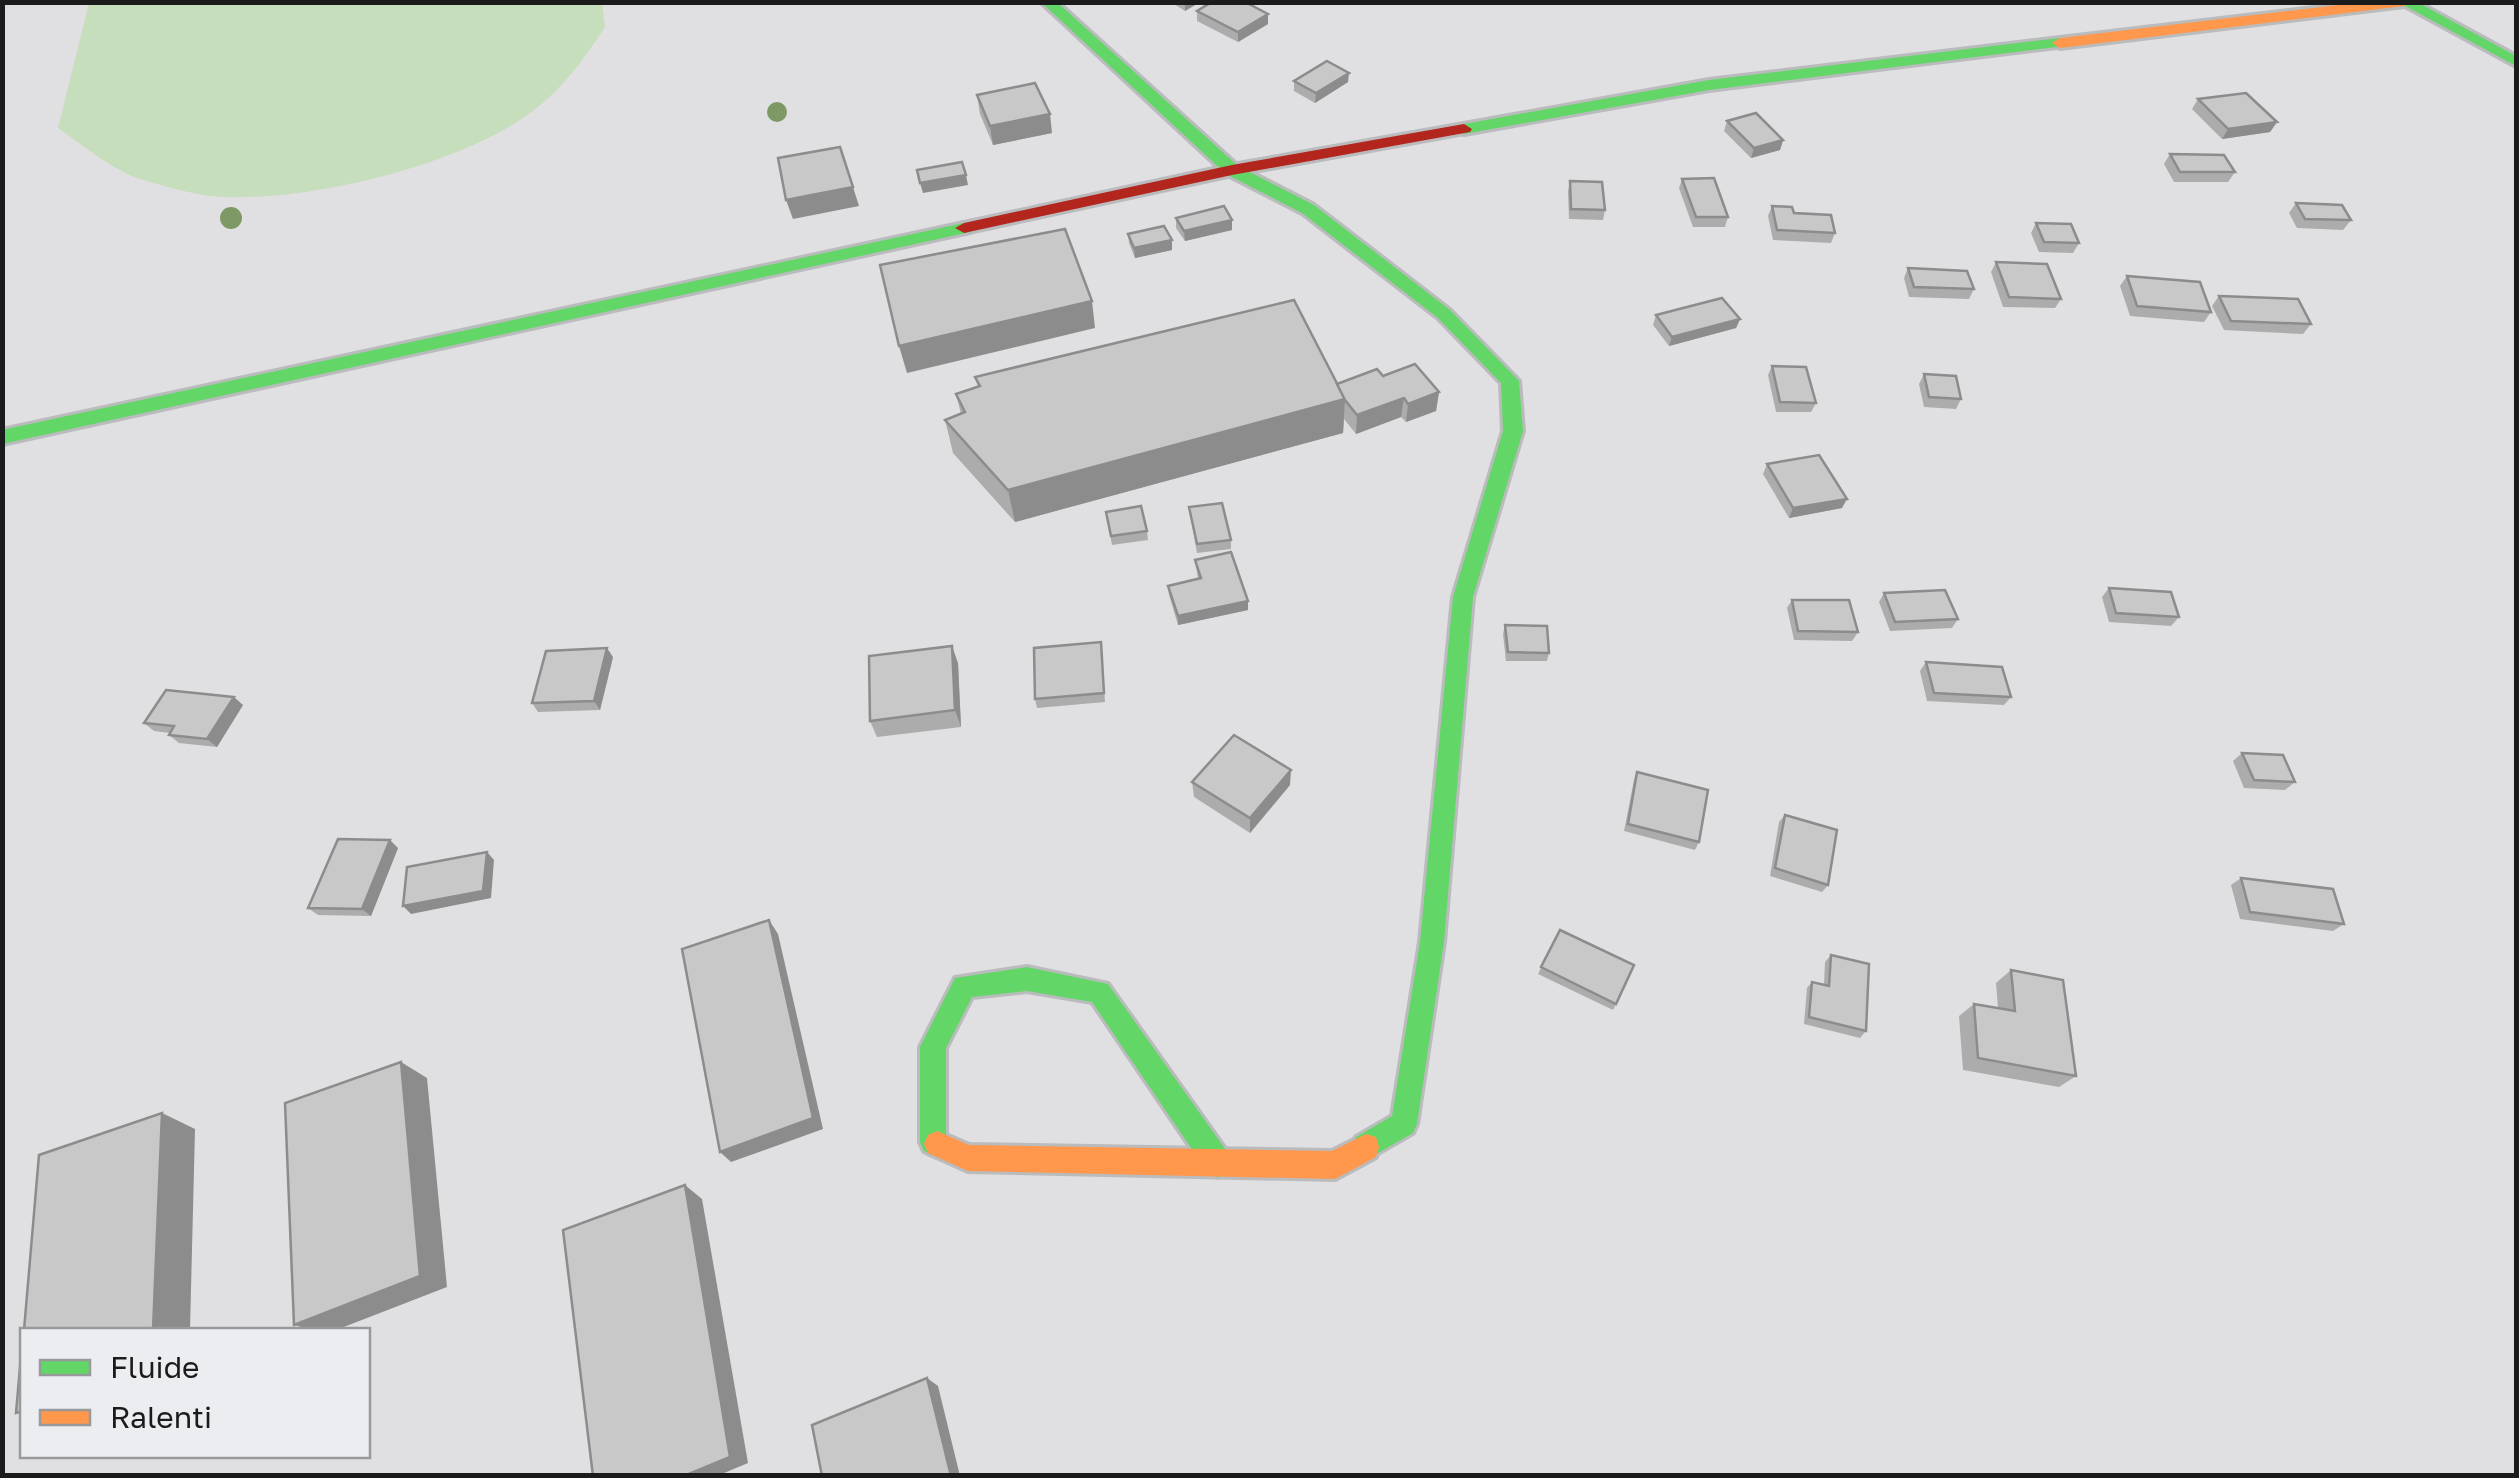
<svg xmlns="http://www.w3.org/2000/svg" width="2519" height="1478" font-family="'Golos Text',sans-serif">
<rect width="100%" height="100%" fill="#e0e0e2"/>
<path fill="#c7debc" d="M89,3H602L605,27C583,60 563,89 530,113C459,166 299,205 210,196C188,193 164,186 143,180C113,171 84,146 58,128Z"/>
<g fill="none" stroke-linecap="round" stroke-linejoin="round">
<defs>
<g id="fast">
<path d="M1041,2H1057L1238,166L1314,205L1450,310L1519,381L1523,431L1473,597L1444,942L1417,1124L1413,1133L1366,1160L1356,1157L1353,1147L1356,1137L1392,1116L1420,942L1453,597L1503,431L1501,383L1438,318L1302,213L1226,174Z"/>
<path d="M2398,2H2417L2516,56V66Z"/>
<path d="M2060,38L2065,40V46L1709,90L1464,134L1456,129L1464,124L1709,80Z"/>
<path d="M964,223L970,224V232L2,444V430Z"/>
<path d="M1027,967L1108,984L1228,1153L1232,1163L1228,1173L1218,1177L1208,1173L1092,1002L1027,991L972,997L946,1048V1134L950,1144L946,1153L937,1157L924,1151L920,1142V1047L955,978Z"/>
</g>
<g id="slow">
<path d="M2363,2H2411L2404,6L2060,48L2052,43L2060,38Z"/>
<path d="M937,1131L969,1145L1332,1151L1366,1134L1376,1137L1379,1147L1376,1157L1335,1179L968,1171L928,1153L924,1144L928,1135Z"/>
</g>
<path id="jam" d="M1464,124L1472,129L1470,132L1232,175L964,233L955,228L964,223L1232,165Z"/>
</defs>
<use href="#fast" stroke="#babbbc" stroke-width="6"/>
<use href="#slow" stroke="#babbbc" stroke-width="6"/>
<use href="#jam" stroke="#babbbc" stroke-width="6"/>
<use href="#fast" fill="#63d668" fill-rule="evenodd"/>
<use href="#slow" fill="#ff974d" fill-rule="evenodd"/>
<use href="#jam" fill="#b3261e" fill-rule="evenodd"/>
</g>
<g fill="#7e9866">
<circle cx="777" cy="112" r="10"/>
<circle cx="231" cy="218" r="11"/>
</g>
<g fill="#acacad">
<path d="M1171,2H1200L1185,11Z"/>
<path d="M1197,11L1268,24L1238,42L1197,21Z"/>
<path d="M1294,81L1348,82L1315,103L1294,91Z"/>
<path d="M977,95L1052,133L993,145L980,114Z"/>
<path d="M2198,99L2277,122L2270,132L2222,139L2192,109Z"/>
<path d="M1727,121L1783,140L1780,150L1751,158L1724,131Z"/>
<path d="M2170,154L2235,172L2228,182H2174L2164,164Z"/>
<path d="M1682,179L1728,217L1725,227H1693L1679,188Z"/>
<path d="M1570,181L1605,210L1603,220L1569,219L1568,191Z"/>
<path d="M2296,203L2351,220L2343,230L2297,228L2289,213Z"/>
<path d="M1772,206L1794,213L1835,233L1831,243L1773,240L1768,216Z"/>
<path d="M1176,218L1232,230L1185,241L1176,228Z"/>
<path d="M2036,223L2079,243L2073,253L2039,252L2031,233Z"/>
<path d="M1128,234L1172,240V250L1135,258L1129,243Z"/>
<path d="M1996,262L2061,299L2055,308L2003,307L1991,272Z"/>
<path d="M1908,268L1974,289L1969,299L1909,297L1904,278Z"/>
<path d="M2127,276L2211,312L2204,322L2130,316L2120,286Z"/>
<path d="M2219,296L2311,324L2303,334L2224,330L2212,306Z"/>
<path d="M1656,315L1740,319L1736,328L1669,346L1653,325Z"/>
<path d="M1772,366L1816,403L1811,412H1776L1768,375Z"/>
<path d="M1924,374L1961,399L1956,409L1924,407L1919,384Z"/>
<path d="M1383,376L1439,392L1436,411L1406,422L1401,417L1356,434L1344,419L1343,433L1015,522L953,453L945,420L961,414L956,394L978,387L975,377L1337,384Z"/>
<path d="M1767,464L1842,508L1789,518L1763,474Z"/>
<path d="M1189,507L1231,540V549L1197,553Z"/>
<path d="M1106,512L1147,531L1148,540L1112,545Z"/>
<path d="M1195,560L1248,601V610L1178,625L1169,595L1168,586L1198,579Z"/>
<path d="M2109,588L2179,617L2171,626L2109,622L2102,597Z"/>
<path d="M1884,593L1958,619L1952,628L1890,631L1879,602Z"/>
<path d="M1792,600L1858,632L1852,641L1794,640L1787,608Z"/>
<path d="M1505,625L1549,653L1547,661H1506L1503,634Z"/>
<path d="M1102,651L1105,702L1037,708L1035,699Z"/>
<path d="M613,657L600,710L538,712L532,703Z"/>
<path d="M1926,662L2011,697L2004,705L1927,701L1920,671Z"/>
<path d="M958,663L961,727L877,737L870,721Z"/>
<path d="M243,705L217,747L179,743L169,735L170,733L154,731L144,723Z"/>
<path d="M2242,753L2295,782L2285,790L2244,788L2233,761Z"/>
<path d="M1637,772L1699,842L1695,850L1624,831L1634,780Z"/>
<path d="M1192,782L1290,785L1250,833L1194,797Z"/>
<path d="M1785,815L1828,885L1822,892L1770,876L1779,822Z"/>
<path d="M398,848L371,916L318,915L308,908Z"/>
<path d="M2241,878L2344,924L2333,931L2240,919L2231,885Z"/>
<path d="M1560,930L1616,1004L1613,1010L1538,974Z"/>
<path d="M1831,955L1866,1031L1860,1038L1804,1024L1807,988L1812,982L1824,984L1825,962Z"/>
<path d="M2011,970L2076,1076L2059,1087L1963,1070L1959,1016L1974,1004L1998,1008L1996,983Z"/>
</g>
<g fill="#8c8c8d">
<path d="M1185,2H1200L1185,11Z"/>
<path d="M1268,14V24L1238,42V32Z"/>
<path d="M1349,73L1348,82L1315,103L1316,93Z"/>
<path d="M1050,114L1052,133L993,145L990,126Z"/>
<path d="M2277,122L2270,132L2222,139L2228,129Z"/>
<path d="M1783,140L1780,150L1751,158L1754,148Z"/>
<path d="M966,175L968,185L923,193L920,183Z"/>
<path d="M853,187L859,206L793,219L786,200Z"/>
<path d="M1232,220V230L1185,241L1184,231Z"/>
<path d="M1172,240V250L1135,258L1134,248Z"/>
<path d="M1092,301L1095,328L907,373L899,346Z"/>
<path d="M1740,319L1736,328L1669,346L1672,337Z"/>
<path d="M1439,392L1436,411L1406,422L1408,404Z"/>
<path d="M1404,398L1401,417L1356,434L1357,415Z"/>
<path d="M1345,399L1343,433L1015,522L1008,490Z"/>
<path d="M1847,499L1842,508L1789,518L1793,508Z"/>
<path d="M1248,601V610L1178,625V616Z"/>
<path d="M952,646L958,663L961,727L955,710Z"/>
<path d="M607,648L613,657L600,710L594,701Z"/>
<path d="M234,697L243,705L217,747L207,739Z"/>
<path d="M1291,770L1290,785L1250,833V818Z"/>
<path d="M390,840L398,848L371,916L362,909Z"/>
<path d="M487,852L494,860L491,898L411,914L403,906Z"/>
<path d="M769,920L778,934L823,1129L731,1162L720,1152Z"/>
<path d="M401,1062L427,1078L447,1287L336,1330H312L294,1325Z"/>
<path d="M162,1113L195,1129L190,1330H153Z"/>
<path d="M685,1185L702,1199L748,1463L717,1476H684Z"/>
<path d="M927,1378L938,1386L960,1476H951Z"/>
</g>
<g fill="#c8c8c9" stroke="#8c8c8d" stroke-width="2.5">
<path d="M1212,2H1245L1268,14L1238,32L1197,11Z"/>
<path d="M1327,61L1349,73L1316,93L1294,81Z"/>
<path d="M1035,83L1050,114L990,126L977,95Z"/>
<path d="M2246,93L2277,122L2228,129L2198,99Z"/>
<path d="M1756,113L1783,140L1754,148L1727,121Z"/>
<path d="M840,147L853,187L786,200L778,158Z"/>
<path d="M2170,154L2224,155L2235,172H2180Z"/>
<path d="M962,162L966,175L920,183L917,170Z"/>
<path d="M1714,178L1728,217H1696L1682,179Z"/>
<path d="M1570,181L1602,182L1605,210L1571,209Z"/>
<path d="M2296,203L2342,205L2351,220L2305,219Z"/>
<path d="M1224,206L1232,220L1184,231L1176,218Z"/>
<path d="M1772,206L1792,207L1794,213L1831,215L1835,233L1777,230Z"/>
<path d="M2036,223L2071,224L2079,243L2044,242Z"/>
<path d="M1164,226L1172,240L1134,248L1128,234Z"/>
<path d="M1065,229L1092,301L899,346L880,265Z"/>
<path d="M1996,262L2047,264L2061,299L2009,297Z"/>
<path d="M1908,268L1967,271L1974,289L1914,287Z"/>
<path d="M2127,276L2200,282L2211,312L2137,306Z"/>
<path d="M2219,296L2298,299L2311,324L2231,321Z"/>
<path d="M1722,298L1740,319L1672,337L1656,315Z"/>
<path d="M1294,300L1345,399L1008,490L945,420L965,412L956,394L980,386L975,377Z"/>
<path d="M1415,364L1439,392L1408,404L1404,398L1357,415L1345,400L1337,384L1377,369L1383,376Z"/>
<path d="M1772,366L1806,367L1816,403L1780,402Z"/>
<path d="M1924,374L1956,376L1961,399L1929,397Z"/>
<path d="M1819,455L1847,499L1793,508L1767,464Z"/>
<path d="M1222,503L1231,540L1197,544L1189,507Z"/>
<path d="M1141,506L1147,531L1111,536L1106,512Z"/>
<path d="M1231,552L1248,601L1178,616L1168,586L1201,578L1195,560Z"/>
<path d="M2109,588L2171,592L2179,617L2116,613Z"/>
<path d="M1945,590L1958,619L1895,622L1884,593Z"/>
<path d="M1792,600H1849L1858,632L1798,631Z"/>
<path d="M1505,625L1547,626L1549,653L1508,652Z"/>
<path d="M1101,642L1104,693L1035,699L1034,648Z"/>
<path d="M952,646L955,710L870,721L869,656Z"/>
<path d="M607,648L594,701L532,703L546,651Z"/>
<path d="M1926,662L2002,667L2011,697L1934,693Z"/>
<path d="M166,690L234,697L207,739L169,735L174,726L144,723Z"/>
<path d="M1234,735L1291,770L1250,818L1192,782Z"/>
<path d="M2242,753L2283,755L2295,782L2254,780Z"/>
<path d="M1637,772L1708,790L1699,842L1628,824Z"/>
<path d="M1785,815L1837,830L1828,885L1775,868Z"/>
<path d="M338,839L390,840L362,909L308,908Z"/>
<path d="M487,852L483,891L403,906L407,867Z"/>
<path d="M2241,878L2333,889L2344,924L2250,912Z"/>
<path d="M769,920L813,1118L720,1152L682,949Z"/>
<path d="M1560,930L1634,965L1616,1004L1541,967Z"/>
<path d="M1831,955L1869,964L1866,1031L1809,1017L1812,982L1829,986Z"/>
<path d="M2011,970L2063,980L2076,1076L1978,1058L1974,1004L2015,1011Z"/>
<path d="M401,1062L420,1276L294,1325L285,1103Z"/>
<path d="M162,1113L153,1330H24L39,1155Z"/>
<path d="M685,1185L730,1457L684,1476H593L563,1230Z"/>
<path d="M22,1344V1411L16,1413Z"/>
<path d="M927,1378L951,1476H822L812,1425Z"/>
</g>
<rect width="2519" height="1478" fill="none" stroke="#1b1b1c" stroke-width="10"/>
<rect x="20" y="1328" width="350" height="130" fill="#ecedf0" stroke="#98999b" stroke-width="2.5"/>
<rect x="40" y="1360" width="50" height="15" fill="#63d668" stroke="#98999b" stroke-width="2.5"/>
<text x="110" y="1378" font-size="30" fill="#1b1b1c">Fluide</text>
<rect x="40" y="1410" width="50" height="15" fill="#ff974d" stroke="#98999b" stroke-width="2.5"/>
<text x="110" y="1428" font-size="30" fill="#1b1b1c">Ralenti</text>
</svg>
